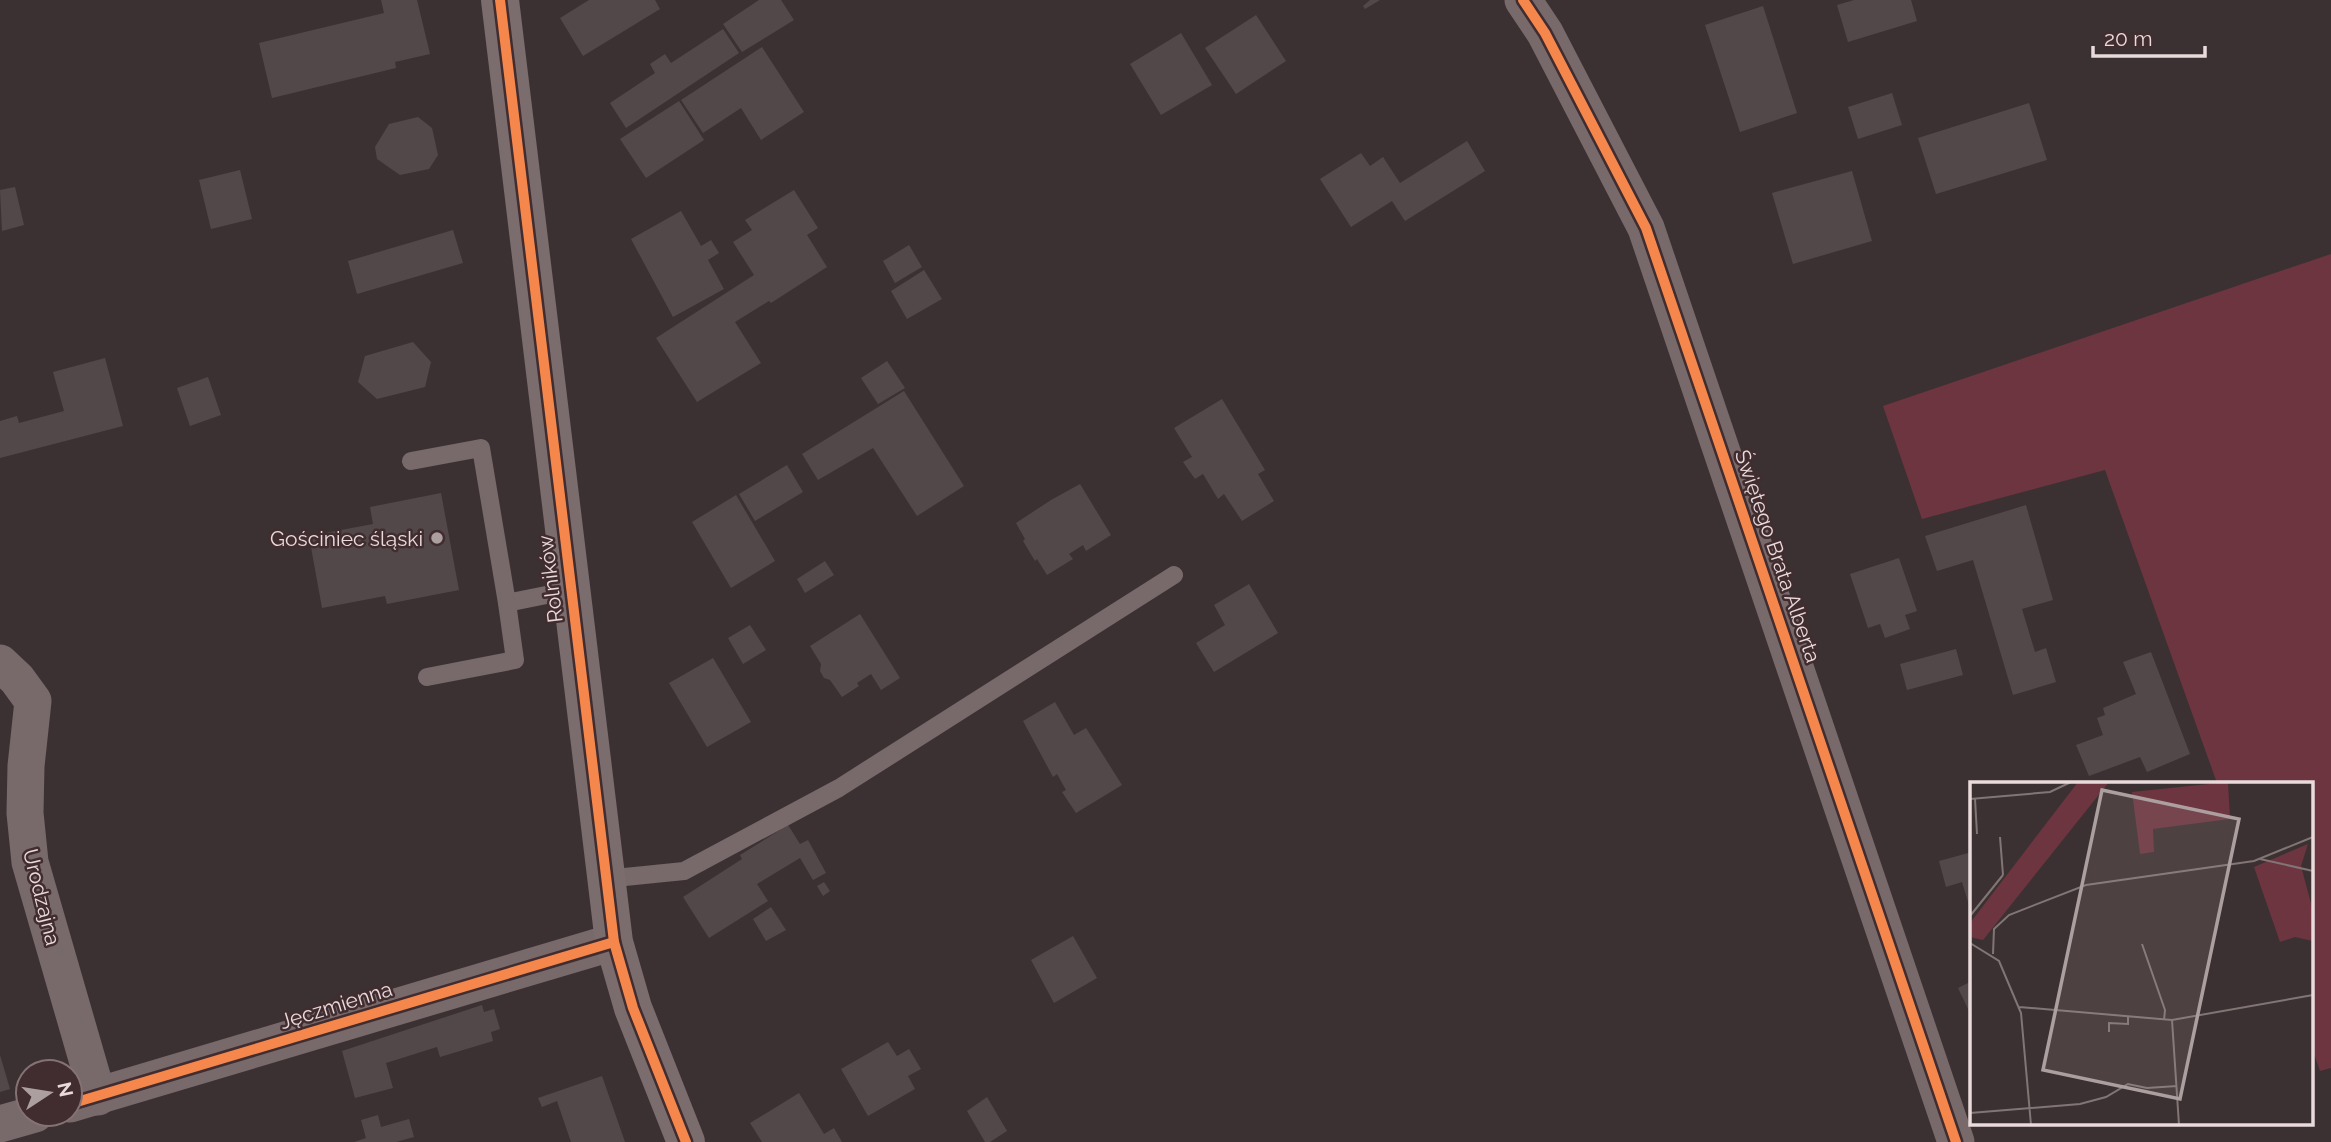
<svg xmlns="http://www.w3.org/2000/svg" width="2331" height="1142" font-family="Raleway,sans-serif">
<rect width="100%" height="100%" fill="#3c3132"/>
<path fill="#6d3540" d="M2331,254V1068L2320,1071L2312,1048V783H2217L2105,470L1922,519L1883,406Z"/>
<g fill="#524849">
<path d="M381,0H417L430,54L395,62L396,68L272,98L259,43L384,13Z"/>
<path d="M589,0H655L660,9L583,56L560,18Z"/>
<path d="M759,0H781L794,20L742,52L723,24Z"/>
<path d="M1370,0H1380L1365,9L1363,6Z"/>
<path d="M1854,0H1911L1917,21L1848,42L1837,5Z"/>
<path d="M1763,6L1797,113L1740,132L1705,25Z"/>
<path d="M1256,15L1286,61L1236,94L1205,48Z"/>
<path d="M723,29L739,53L626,128L610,103L655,73L650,64L665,54L671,63Z"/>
<path d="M1181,33L1212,85L1161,115L1130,64Z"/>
<path d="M762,47L804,112L761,140L741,108L703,133L681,100Z"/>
<path d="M1892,93L1902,125L1858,139L1848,107Z"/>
<path d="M679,101L704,140L646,178L620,139Z"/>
<path d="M2029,103L2047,160L1936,194L1918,138Z"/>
<path d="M418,117L432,128L438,155L429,169L400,175L377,159L375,147L389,124Z"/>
<path d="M1467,141L1485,171L1405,221L1392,201L1351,227L1320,179L1361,153L1370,166L1383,157L1400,183Z"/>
<path d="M240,170L252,219L211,229L199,180Z"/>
<path d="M1852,171L1872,241L1793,264L1772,193Z"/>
<path d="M15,187L24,225L2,231L0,190Z"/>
<path d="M794,190L818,228L807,235L827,267L771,303L769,301L735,322L761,363L697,402L656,338L754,275L733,242L752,230L745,220Z"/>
<path d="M681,211L701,246L711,240L719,253L708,260L724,289L673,317L631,239Z"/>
<path d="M453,230L463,263L357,294L348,261Z"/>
<path d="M909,245L922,267L895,283L883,261Z"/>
<path d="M924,270L942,299L907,319L891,291Z"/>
<path d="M413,342L431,362L425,387L377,399L358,382L365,356Z"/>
<path d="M105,358L123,426L0,458V421L17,416L19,423L64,411L53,372Z"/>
<path d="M887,361L905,388L878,404L861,378Z"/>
<path d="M208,377L221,415L190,426L177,388Z"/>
<path d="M904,391L964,486L917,516L873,448L818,480L802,454Z"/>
<path d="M1222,399L1265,470L1258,474L1274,501L1242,521L1224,494L1218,499L1203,474L1195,479L1183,462L1192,457L1174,428Z"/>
<path d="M787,465L803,492L755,521L739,494Z"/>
<path d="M1080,484L1111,535L1086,551L1083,545L1069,554L1073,559L1047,575L1037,559L1035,561L1023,541L1025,539L1016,523L1051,500Z"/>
<path d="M441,493L459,590L387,604L385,596L322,608L309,536L373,524L370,507Z"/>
<path d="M736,495L775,561L731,588L692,522Z"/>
<path d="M2026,505L2053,600L2022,609L2035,652L2046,648L2056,682L2013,695L1973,560L1937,571L1925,536Z"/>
<path d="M1899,558L1917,611L1905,615L1910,629L1885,638L1880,624L1868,628L1850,574Z"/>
<path d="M825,561L834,575L805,593L797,579Z"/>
<path d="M1249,584L1278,633L1214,672L1196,643L1225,625L1214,605Z"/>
<path d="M860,614L900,678L881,690L871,674L857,683L859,686L842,697L830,680L824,678L820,671L821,664L810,646Z"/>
<path d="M750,625L766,650L743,664L728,638Z"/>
<path d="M1956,649L1963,675L1907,690L1900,664Z"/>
<path d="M2151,652L2190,754L2147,772L2140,757L2089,776L2076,745L2103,735L2097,718L2105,715L2103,708L2136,694L2123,662Z"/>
<path d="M713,658L751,722L707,747L669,683Z"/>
<path d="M1055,702L1074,735L1086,728L1122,785L1076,813L1062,792L1066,790L1057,774L1053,777L1023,721Z"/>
<path d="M788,825L800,844L808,840L826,873L813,880L800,858L757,884L768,901L709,938L683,897L742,859L740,855Z"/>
<path d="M1972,852V915L1962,882L1946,887L1939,861Z"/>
<path d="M824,882L830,891L823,896L817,886Z"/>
<path d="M771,907L786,930L766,941L753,919Z"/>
<path d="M1073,936L1097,978L1054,1003L1031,960Z"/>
<path d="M1972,981V1010L1969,1011L1958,988Z"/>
<path d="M482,1005L484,1012L494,1009L500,1029L491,1032L493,1041L440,1057L437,1047L386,1063L393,1088L355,1098L342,1051Z"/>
<path d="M888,1042L897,1056L909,1049L921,1069L908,1076L915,1089L868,1116L841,1069Z"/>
<path d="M0,1055L10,1089L0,1092Z"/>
<path d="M602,1076L625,1142H571L557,1101L542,1107L538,1098Z"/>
<path d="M799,1093L824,1134L834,1128L842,1142H762L750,1123Z"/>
<path d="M987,1097L1007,1131L990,1142H985L967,1111Z"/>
<path d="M378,1115L381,1127L409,1119L414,1137L396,1142H354L366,1138L361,1120Z"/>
</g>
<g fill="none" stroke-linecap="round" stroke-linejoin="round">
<g stroke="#78696b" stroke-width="18">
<path d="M411,461L481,448L507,603L571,590"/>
<path d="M427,677L515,660L507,603"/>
<path d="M605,879L684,871L839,788L1174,575"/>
</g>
<g stroke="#78696b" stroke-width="37">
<path d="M1523,0L1545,33L1646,228L1956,1142"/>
<path d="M0,663L17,679L33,701L26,766L25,813L30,862L98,1097"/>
<path d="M70,1104L614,942"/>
<path d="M0,1124L35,1114"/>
</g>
<path stroke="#7b6c6e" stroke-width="38" d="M500,0L614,942L633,1008L686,1142"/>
<defs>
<g id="cycleway">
<path d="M500,0L614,942L633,1008L686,1142"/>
<path d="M1523,0L1545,33L1646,228L1956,1142"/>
<path d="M70,1104L614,942"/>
</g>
</defs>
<use href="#cycleway" stroke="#412c2f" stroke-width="15"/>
<use href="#cycleway" stroke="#f5874c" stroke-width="10"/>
</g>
<circle fill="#ac9fa0" stroke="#412c2f" stroke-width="2.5" cx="437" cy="538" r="7"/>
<g text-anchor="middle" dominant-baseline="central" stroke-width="5" stroke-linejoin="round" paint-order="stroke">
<g font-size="21" fill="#e9dadc" stroke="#412c2f" text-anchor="end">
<text x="423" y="538">Gościniec śląski</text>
</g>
<g font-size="21" fill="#e9dadc" stroke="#412c2f">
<text transform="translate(1778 556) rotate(71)">Świętego Brata Alberta</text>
<text transform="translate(550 579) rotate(-97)">Rolników</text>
<text transform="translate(42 897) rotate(76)">Urodzajna</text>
<text transform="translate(336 1005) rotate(-17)">Jęczmienna</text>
</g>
</g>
<g transform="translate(1970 782)">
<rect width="343" height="343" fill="#3c3132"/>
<path d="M108,0H139L13,158L0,155V141ZM258,0L260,37L183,47L184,70L170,72L162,10ZM338,62L331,84L343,129V159L325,155L310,160L284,85Z" fill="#6d3540"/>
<path fill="none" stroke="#817576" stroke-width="2" d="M0,17L80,10L101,0M5,17L7,52M30,55L33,93M290,77L343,89M0,134L33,93M0,161L29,179L51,231L61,343M172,162L195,228L194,238M23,172L24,147L39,133L116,103L284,79L343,55M49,225L202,238L343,213M202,238L209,343M139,250V241L158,242V234M0,331L110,322L136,315L158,302L177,306L207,304"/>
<path fill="#ac9fa0" fill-opacity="0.15" stroke="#ac9fa0" stroke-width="3.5" d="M132,8L269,37L210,317L73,288Z"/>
<rect width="343" height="343" fill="none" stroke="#e9dadc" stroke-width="3.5"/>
</g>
<g transform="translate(49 1093) rotate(78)"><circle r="33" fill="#412c2f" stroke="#847274" stroke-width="2"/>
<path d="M0-5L12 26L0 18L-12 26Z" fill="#ac9fa0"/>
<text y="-10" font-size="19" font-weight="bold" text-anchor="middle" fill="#e9dadc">N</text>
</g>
<path d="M2093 46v10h112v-10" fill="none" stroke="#e9dadc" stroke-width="3.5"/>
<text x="2104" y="46" font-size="21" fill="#e9dadc" stroke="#412c2f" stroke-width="5" paint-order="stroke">20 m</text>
</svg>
